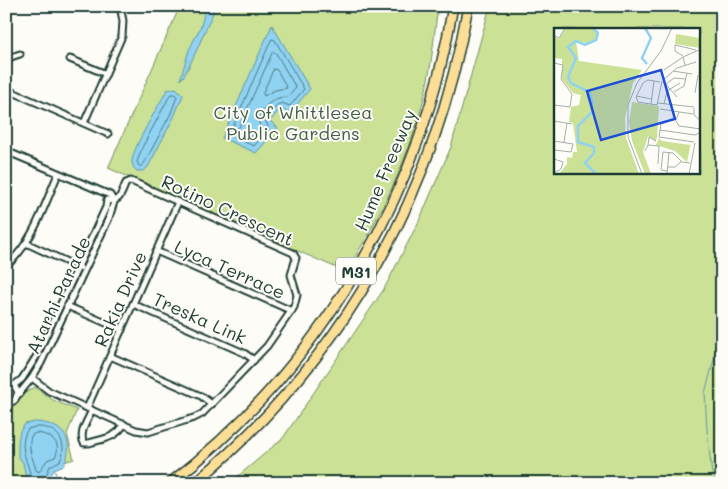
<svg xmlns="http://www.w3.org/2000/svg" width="728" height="489" font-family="Mali,sans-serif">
<rect width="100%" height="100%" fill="#fdfcf7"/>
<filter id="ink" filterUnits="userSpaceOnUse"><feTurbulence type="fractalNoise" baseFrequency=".02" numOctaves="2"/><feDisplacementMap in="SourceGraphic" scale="10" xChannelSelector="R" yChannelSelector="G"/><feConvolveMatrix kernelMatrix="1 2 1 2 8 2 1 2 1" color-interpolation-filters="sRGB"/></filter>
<g filter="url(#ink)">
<g fill="#cae196" stroke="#748f65" fill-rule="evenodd">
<path d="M180,6H438C434,35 432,65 425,94C410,157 380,217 346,272L108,168Z"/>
<path d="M490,6H722V483H230L283,438L384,289L419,221L451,147ZM556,29H699V172H556Z"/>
<path d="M35,387L53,400L77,410L67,434L74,459L44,468L23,483H6V405L14,404L20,396Z"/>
</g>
<g fill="#90d2f2" stroke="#6396a6">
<path d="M206,6H216L194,56L184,76L180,80L189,50L201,26Z"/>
<path d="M272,25L310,89L289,114L281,108L270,121L278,128L256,153L222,138Z"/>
<path d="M176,88L183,95L174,117L148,167L143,171H137C134,169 132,166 132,161C133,147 159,105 167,90Z"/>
<path d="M35,422C62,423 76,439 64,465L54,469L47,483H27L23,463L18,456V442L20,431L25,424Z"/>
</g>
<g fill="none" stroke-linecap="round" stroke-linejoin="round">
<g stroke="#4c7980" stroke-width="1">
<path d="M272,39L275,40L304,89L290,106L282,103L277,105L265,119L269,130L254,146L231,136L230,134Z"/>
<path d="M273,52L276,53L296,88L288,97C276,96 263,105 259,118C258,122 260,126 261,130L252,138L239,133L238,130Z"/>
<path d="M274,69L277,70L287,88L275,90L264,96L263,93Z"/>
<path d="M171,94H175L177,97L170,115L145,162L142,166H139L137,162L142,148Z"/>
<path d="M36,433C50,434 63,442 55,457L47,460L39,472L36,470C33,457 27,450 31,436Z"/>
<path d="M32,483C30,464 16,447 28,429C50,421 71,438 60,461L50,466L43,483"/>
</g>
<g stroke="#6396a6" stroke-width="1">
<path d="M54,469L59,483"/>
<path d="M718,483L712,475L707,430L705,393L722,330"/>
</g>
<defs>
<g id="street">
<path d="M70,59L106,74"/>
<path d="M6,62L11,57L20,54"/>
<path d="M6,89L108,134"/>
<path d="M84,123L122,36L123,21L120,6"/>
<path d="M6,151L110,195L114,202L109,218L41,363L32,378L18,395"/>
<path d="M26,243L80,268"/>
<path d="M156,251L292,311"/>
<path d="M6,266C33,243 44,206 58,174"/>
<path d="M133,304L244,353L254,360"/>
<path d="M67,306L122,330"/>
<path d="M110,356L201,396L212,404"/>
<path d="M32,378L49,391L136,430L148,432L194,418L202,414L267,346L294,307L297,295L291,275L296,258L293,253L131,181L126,183C121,193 121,203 107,200"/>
<path d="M6,385L15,387L18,392L15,400L10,403L6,402"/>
<path d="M13,386L22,379L36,357L106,207L107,200"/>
<path d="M87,408L178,202"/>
<path d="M92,410C88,420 78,433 84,443H89C102,439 117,438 124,424"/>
</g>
<g id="highway">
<path d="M170,483C320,368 423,192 453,6"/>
<path d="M195,483C343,359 435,196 468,6"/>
</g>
</defs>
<use href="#street" stroke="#1f3d34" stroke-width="9"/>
<use href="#highway" stroke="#1f3d34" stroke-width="12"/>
<use href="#street" stroke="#fdfcf7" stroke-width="5"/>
<use href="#highway" stroke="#fcde96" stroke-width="9"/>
</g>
</g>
<g text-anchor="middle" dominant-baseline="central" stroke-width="4" stroke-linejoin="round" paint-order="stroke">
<rect fill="#fdfcf7" stroke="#62766e" stroke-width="1" x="336" y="257.5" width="40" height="27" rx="4"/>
<g font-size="16" font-weight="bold" fill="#1f3d34">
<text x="356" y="271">M31</text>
</g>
<g font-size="18" fill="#415e48" stroke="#fdfcf7">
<text x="293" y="112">City of Whittlesea<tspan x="293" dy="21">Public Gardens</tspan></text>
</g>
<g font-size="18" fill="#1f3d34" stroke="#fdfcf7">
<text transform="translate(385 170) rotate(-67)">Hume Freeway</text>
<text transform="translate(228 210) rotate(25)">Rotino Crescent</text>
<text transform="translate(230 269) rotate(24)">Lyca Terrace</text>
<text transform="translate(58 295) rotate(-65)">Atarhi Parade</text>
<text transform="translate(120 299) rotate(-66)">Rakia Drive</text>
<text transform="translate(200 318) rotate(24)">Treska Link</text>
</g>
</g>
<g transform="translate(554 28)">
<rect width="146" height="146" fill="#fdfcf7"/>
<path d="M11,0H39L44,5L42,12L35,16L22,13L25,33L88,42L79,55L71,90L72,110L85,146H5L13,136V129L18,130L19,124H23L19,95L15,94L17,79L25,77L27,67L19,65L8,51V31L0,30V8L5,11ZM122,6L146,10V20L121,16ZM78,74L105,78L103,110L101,113L94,108L89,124L97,146H91L78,113L75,94ZM105,110L108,113L136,117L137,114L133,134L121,123L102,117Z" fill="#cae196"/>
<path fill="none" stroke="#90d2f2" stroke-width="2.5" d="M39,0L44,5L42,12L31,17L22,13L14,19L22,30L14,49L17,55L35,64L38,72V84L24,98V114L40,119V125L31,135L42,146M91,0L97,10L88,30L93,36"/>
<path fill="none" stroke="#a4b0a9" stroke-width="1" d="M0,7L5,10L11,0M129,28L121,23V17L142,22M129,29L147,21M0,35L9,37L7,51L18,66L16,79L0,77M110,42L129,29L131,37M119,43L138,46M109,52L123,40L142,34M109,53L123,69M106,54L94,52L89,55L82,69L84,74L103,77L108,53M112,56L120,50L132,51M120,64L130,58L133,45M141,65L144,47M82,68L98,71M104,75L140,79M97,76L100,53M110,76L113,63L126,55M140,80V87L147,93M106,81L139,86M121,91L125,98L147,101M0,93L18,96M106,102L141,107L147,104M105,109L140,114M105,109L107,96L123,90L125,84M0,113L19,116L17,124L0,122M10,114L13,95M94,117L95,109L102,113M91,123L94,117L105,118L104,136M0,131L9,134L7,141L0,145M146,137L147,122M113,139H121L128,133M113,143L107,142L109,124L119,125L128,134L136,135M88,146L74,109V77L83,55L107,23L118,0M113,146L115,124M135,146L141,115"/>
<path fill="#1d4ed8" fill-opacity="0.15" stroke="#1d4ed8" stroke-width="2.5" d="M107,42L121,91L47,112L33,63Z"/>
<rect width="146" height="146" fill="none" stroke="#1f3d34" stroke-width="2.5"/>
</g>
<rect width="728" height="489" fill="none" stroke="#fdfcf7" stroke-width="25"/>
<rect x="12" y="12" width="703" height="464" fill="none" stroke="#1f3d34" stroke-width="2" filter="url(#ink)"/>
</svg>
